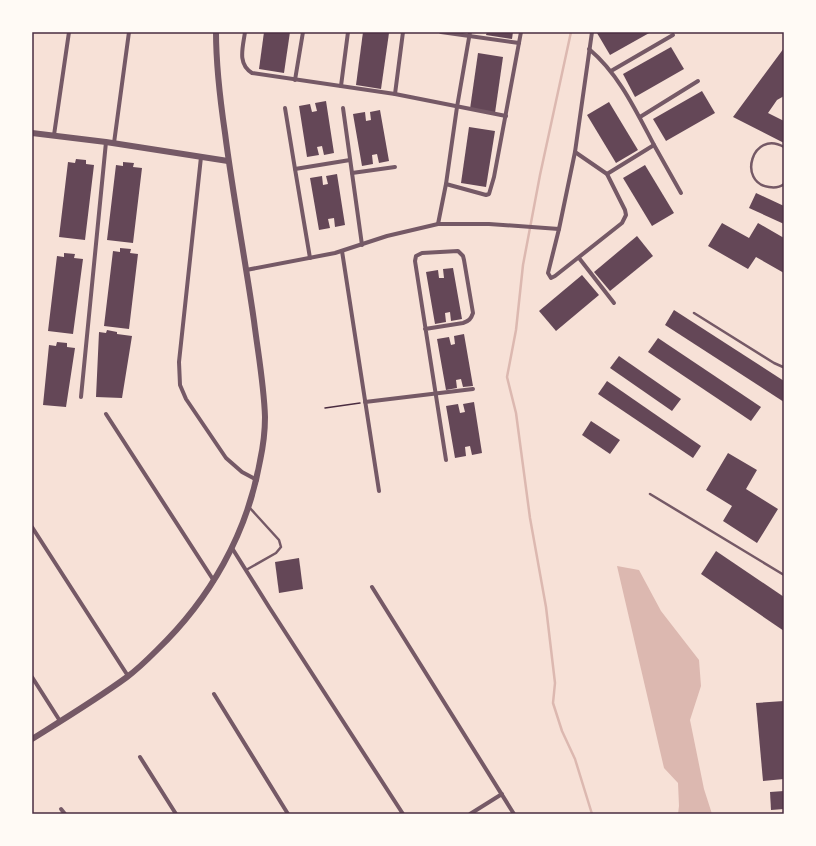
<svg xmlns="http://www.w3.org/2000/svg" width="816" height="846" font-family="'Asap Condensed',sans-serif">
<rect width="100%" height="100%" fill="#f7e1d7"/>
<path fill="#dcb8b0" d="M617,566L639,570L661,611L699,660L701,686L690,720L704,789L712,814H678L679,806L678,783L664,768Z"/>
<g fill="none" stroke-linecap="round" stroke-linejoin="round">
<path stroke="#dcb8b0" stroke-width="2.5" d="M571,32L540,175L523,265L516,330L507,377L516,413L530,518L546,607L555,683L553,703L562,731L575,759L592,814"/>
</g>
<g fill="#644757">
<path d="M264,32H290L284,73L259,69Z"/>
<path d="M363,32L389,33L381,89L356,85Z"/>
<path d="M487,32H513L512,39L486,35Z"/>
<path d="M599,32H651L610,55L597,33Z"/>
<path d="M671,47L684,69L635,97L623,74Z"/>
<path d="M784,48V96L777,100L768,113L784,121V143L733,117Z"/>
<path d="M478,53L503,57L495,113L470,109Z"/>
<path d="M702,91L715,113L666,141L653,119Z"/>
<path d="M326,101L334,153L324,155L322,146L317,147L319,155L307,157L299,106L310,104L312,112L317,111L315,103Z"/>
<path d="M609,102L638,150L616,163L587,115Z"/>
<path d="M380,110L389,161L379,163L377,154L372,155L373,164L362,166L353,114L365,112L366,121L371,120L370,112Z"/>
<path d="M469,127L495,131L486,187L461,183Z"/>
<path d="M76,159L86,160V164L94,165L85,240L59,237L68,162L75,163Z"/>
<path d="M123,162L134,163L133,167L142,168L133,243L107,240L116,165L123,166Z"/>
<path d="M645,165L674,213L652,226L623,178Z"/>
<path d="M337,174L345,225L335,227L334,218L328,219L330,228L319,230L310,178L322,176L323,185L328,184L326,176Z"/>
<path d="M756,193L784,206V224L749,208Z"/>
<path d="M722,223L749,238L758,223L784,238V273L756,257L748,269L708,246Z"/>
<path d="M637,236L653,256L610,291L594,272Z"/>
<path d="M120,248L131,249L130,253L138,254L129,329L104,326L113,251L120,252Z"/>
<path d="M64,253L75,254L74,258L83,259L73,334L48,331L57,256L64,257Z"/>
<path d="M453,268L462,319L451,321L450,312L445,313L446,322L435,324L426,272L438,270L439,278H444L443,269Z"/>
<path d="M582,275L599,295L556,331L539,311Z"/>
<path d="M674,310L784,381V402L665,325Z"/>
<path d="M107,330L117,332V334L132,336L122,398L96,397L99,332L106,333Z"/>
<path d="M464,334L473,386L463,387L461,379L456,380L457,388L446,390L437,339L449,337L451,345L455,344L454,336Z"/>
<path d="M658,338L761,407L751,421L648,352Z"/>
<path d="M57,342L67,343V347L75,348L66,407L43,405L49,345L56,346Z"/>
<path d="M619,356L681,399L672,411L610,368Z"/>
<path d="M607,381L701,446L693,458L598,394Z"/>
<path d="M474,402L482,453L472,455L470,446L465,447L466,456L455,458L446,406L458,404L460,413L465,412L463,404Z"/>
<path d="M591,421L620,440L610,454L582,435Z"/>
<path d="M728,453L757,470L746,489L778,509L757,543L723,521L732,506L706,490Z"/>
<path d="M716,551L784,597V631L701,574Z"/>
<path d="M299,558L303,589L279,593L275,562Z"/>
<path d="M784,701V779L763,781L756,703Z"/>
<path d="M784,791V809L771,810L770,792Z"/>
</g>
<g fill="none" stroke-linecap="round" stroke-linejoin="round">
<path stroke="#4a2c40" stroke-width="1.5" d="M325,408L360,403"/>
<g stroke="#755966" stroke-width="2.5">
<path d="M784,147C752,129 737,183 769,187C774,188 780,187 784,184"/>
<path d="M694,313L774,363L783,367L784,366"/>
<path d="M650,494L784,575"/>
<path d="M246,570L276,553L281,547L279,540L249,507"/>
</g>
<g stroke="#755966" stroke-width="4">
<path d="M245,32C243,47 237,64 252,73L395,94L506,116"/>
<path d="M441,32L519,43"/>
<path d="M589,49C619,74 636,111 654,145C663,161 672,177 681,193"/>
<path d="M611,71L673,35"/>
<path d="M295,80L303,32"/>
<path d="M341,86L348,32"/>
<path d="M395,94L403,32"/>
<path d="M285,108L295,169L350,160"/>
<path d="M343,108L362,245"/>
<path d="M640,117L698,81"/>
<path d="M54,135L69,32"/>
<path d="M114,143L129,32"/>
<path d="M201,157L179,362L180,385L186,399L226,458L242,472L257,480"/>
<path d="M295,169L310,258"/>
<path d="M352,173L395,167"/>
<path d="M607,174L654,145"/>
<path d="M446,184L486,195L489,194L494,177L521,32"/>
<path d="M438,224L446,184L457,107L470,32"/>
<path d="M559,229L548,273L551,278L555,276L622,223L626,215L625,210L607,174L575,152"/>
<path d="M342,251L379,491"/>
<path d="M579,258L614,303"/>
<path d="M246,270L335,253L387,236L438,224H489L559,229L575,152L592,32"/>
<path d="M425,329L463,323C469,321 471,319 473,313L464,260L463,256L458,251L422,253L416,256L415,261L446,460"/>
<path d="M81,397L106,142"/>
<path d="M365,402L473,389"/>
<path d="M106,414L214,581"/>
<path d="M32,527L128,676"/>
<path d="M232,548L269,607L403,814"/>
<path d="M372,587L514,814"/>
<path d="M32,677L60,721"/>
<path d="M214,694L288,814"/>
<path d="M140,757L176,814"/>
<path d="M61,809L65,814"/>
<path d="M470,814L502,794"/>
</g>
<g stroke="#755966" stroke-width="6">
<path d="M32,133L106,142L228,161"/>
<path d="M32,739C64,719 97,699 127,677C138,669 148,659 157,650C210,599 247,534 260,461C263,447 265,432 265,417C264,385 258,353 254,321C245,258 233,196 225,133C220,99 216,66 216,32"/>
</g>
</g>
<rect width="816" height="846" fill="none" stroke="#fffaf5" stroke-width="66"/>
<rect x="33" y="33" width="750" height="780" fill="none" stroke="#4a2c40" stroke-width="1.5"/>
</svg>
